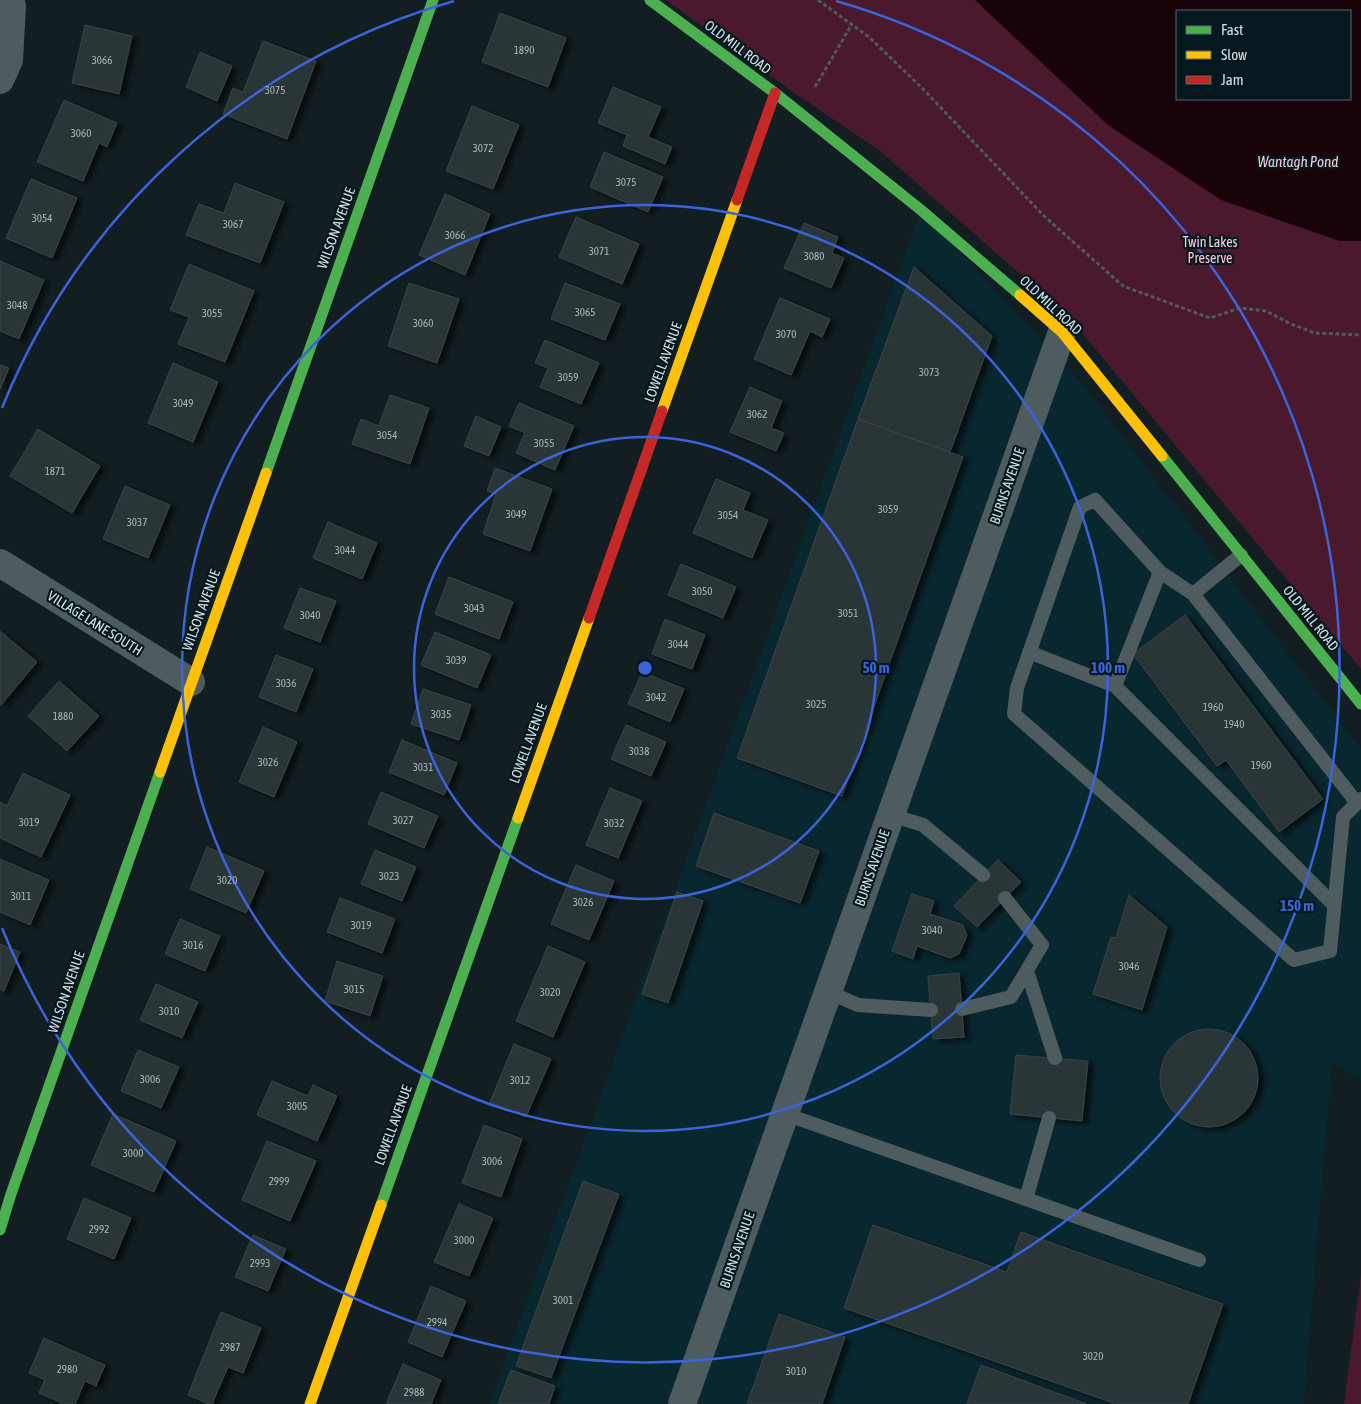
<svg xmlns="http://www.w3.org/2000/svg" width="1361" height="1404" font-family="'Asap Condensed',sans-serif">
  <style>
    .built { fill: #09272e }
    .green { fill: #4a192e; fill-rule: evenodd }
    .water { fill: #180309; fill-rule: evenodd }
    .building { fill: #2b3537; stroke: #3b4447; filter: url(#shadow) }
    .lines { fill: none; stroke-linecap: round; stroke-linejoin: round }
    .path { stroke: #4e5a5c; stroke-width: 3; stroke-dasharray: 4 2.5; stroke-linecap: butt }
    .lane { stroke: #4f5c5f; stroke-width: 14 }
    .street { stroke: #4f5c5f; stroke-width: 28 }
    .fast { stroke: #4caf50; stroke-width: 11 }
    .slow { stroke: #ffc107; stroke-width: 11 }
    .jam { stroke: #c62828; stroke-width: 11 }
    .ring { fill: none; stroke: #3964da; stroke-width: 2.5 }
    .labels { text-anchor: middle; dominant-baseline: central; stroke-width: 4.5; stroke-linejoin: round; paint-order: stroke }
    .number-label { font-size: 11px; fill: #aab7ba }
    .street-label { font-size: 14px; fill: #d5e2e6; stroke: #04181d }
    .park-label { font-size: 14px; fill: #f8ccd9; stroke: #04181d }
    .water-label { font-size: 15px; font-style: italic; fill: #f8cbd8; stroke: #04181d }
    .centre { fill: #3964da; stroke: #04181d; stroke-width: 2.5 }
    .ring-label { font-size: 15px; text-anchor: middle; font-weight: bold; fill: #3964da; stroke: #04181d; stroke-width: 4.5; stroke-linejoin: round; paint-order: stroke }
  </style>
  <defs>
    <filter id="shadow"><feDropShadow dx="5.5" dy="3" stdDeviation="2.5" flood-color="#0009"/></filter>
  </defs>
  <rect width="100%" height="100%" fill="#121e21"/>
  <path class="built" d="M921,210L1083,384L1361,749V1080L1332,1062L1304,1404H489Z"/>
  <path class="green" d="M666,0H1361V669L1068,316L880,151L790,90ZM1177,11H1350V99H1177Z
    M1361,1274V1404H1344Z"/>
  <path class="water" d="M975,0H1361V241H1340L1221,200L1108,125ZM1177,11H1350V99H1177Z"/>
  <path class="building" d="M500,13L566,38L548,87L482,62Z
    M85,25L132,36L119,94L72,83Z
    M263,41L316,61L287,139L223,114L233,88L243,92Z
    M200,52L232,66L217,101L186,87Z
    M613,87L661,107L648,137L672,147L665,164L623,146L627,135L598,123Z
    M64,100L117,123L107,147L99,143L83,181L37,162Z
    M472,106L519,125L493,189L446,171Z
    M604,152L663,177L648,212L590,187Z
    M31,179L77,198L52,258L6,238Z
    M235,183L284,202L260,263L186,235L199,204L224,213Z
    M445,194L490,214L465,275L419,255Z
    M576,217L639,244L622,284L559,257Z
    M804,223L838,237L832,253L844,258L831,288L784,268Z
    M0,261L44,280L19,339L0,331Z
    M189,264L254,291L225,362L178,344L189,317L170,310Z
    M914,267L992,336L950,452L858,419Z
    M409,283L459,299L437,363L388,346Z
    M565,283L620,304L605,340L551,319Z
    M780,298L830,319L822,337L810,331L791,375L754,359Z
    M545,340L599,363L581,404L540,387L548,368L535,363Z
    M173,363L218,382L193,442L148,423Z
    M0,365L9,368L0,389Z
    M750,387L782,401L771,428L784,433L776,451L730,432Z
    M390,395L429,408L410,464L352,444L361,419L379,426Z
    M519,403L574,426L555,470L516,453L525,433L509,426Z
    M476,416L501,427L489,456L464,446Z
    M858,419L963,457L842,796L737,758Z
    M38,429L100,466L72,513L10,476Z
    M495,468L552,489L530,551L483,534L496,494L487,491Z
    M716,479L750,493L743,510L768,520L752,558L693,533Z
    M125,486L170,505L148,558L103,539Z
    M328,522L377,543L362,579L313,558Z
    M681,564L736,587L723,618L668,595Z
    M449,577L513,602L499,639L435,614Z
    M300,588L336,601L320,642L284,628Z
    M1185,615L1323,799L1279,832L1226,760L1217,766L1133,654Z
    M665,619L705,635L692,669L652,654Z
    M0,631L37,662L1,705H0Z
    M435,632L491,655L477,688L421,665Z
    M276,655L313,669L296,712L259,697Z
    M642,672L684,689L670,722L628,704Z
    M59,681L99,716L67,751L28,716Z
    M423,689L471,705L459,740L411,724Z
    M626,725L666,742L651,776L611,759Z
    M263,727L297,742L274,797L239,782Z
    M402,740L457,763L444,795L389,772Z
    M23,773L70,795L41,857L0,838V802L7,806Z
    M610,788L642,801L618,858L586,845Z
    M381,792L438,816L424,848L368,824Z
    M714,813L819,851L800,903L696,866Z
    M207,847L264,871L246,913L190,889Z
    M375,850L416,867L402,901L361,884Z
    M0,859L49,880L30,925L0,912Z
    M998,860L1021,882L977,927L954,906Z
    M576,865L614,881L589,940L551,924Z
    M677,892L703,901L668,1003L642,994Z
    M912,894L934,901L930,914L963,925L967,935L959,954L950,958L917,946L913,959L892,951Z
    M1129,895L1167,927L1142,1010L1093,994L1111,937L1116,938Z
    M340,898L395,919L382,953L327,932Z
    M180,919L220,936L205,971L165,954Z
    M0,944L20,952L4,991L0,989Z
    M548,946L585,962L553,1037L516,1021Z
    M337,961L383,976L370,1016L325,1001Z
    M959,973L964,1037L933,1039L928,976Z
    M156,984L198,1002L182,1038L140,1020Z
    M1160 1078a49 49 0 1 1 98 0a49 49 0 1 1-98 0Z
    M514,1044L551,1059L526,1117L490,1102Z
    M138,1050L179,1067L161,1108L121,1091Z
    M1016,1055L1088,1061L1082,1121L1010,1114Z
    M272,1081L308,1096L313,1085L337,1096L317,1141L257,1115Z
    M113,1114L176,1141L154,1192L91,1165Z
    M484,1125L522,1139L501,1197L462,1183Z
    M267,1141L316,1161L290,1221L242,1200Z
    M583,1181L619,1194L551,1378L516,1366Z
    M84,1198L131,1218L114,1259L67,1239Z
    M459,1204L493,1218L469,1276L434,1262Z
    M873,1225L1007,1272L1021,1232L1223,1304L1188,1404H1116L844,1308Z
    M253,1235L286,1249L268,1291L235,1277Z
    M431,1286L466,1301L442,1357L408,1342Z
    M221,1312L261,1328L243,1373L228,1367L212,1404H209L188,1395Z
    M779,1314L845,1337L822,1404H747Z
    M44,1338L105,1365L96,1386L85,1381L75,1404H64L39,1393L45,1380L29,1373Z
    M403,1364L441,1380L431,1404H386Z
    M981,1365L1087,1404H967Z
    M511,1370L555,1386L549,1404H498Z"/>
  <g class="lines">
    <path class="path" d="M818,0L869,37L923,89L1044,216L1123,286L1210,318L1240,308L1266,311L1291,324L1315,333L1361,335
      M815,87L852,24"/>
    <path class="lane" d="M1160,572L1193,594L1357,803
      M1193,594L1241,555
      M1029,652L1115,686
      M891,815L923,825L983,875
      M1334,905L1115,686L1160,572L1095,500L1080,507L1017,688L1014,714L1294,960L1330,951L1343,817L1361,799
      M1027,971L1055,1058
      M828,992L858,1005L931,1010
      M962,1009L1011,997L1042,945L1005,898
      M785,1114L1199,1260
      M1026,1199L1049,1118"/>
    <path class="street" d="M0,80L9,60L12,6L9,0
      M0,563L191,682
      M682,1404L1062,332"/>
    <path class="fast" d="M650,0L775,93L921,210L1020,295
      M1162,456L1361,704
      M266,473L433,0
      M381,1205L518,818
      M0,1230L11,1194L160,772"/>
    <path class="slow" d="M1020,295L1062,332L1162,456
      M662,411L737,200
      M160,772L266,473
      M518,818L589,618
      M310,1404L381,1205"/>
    <path class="jam" d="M737,200L775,93
      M589,618L662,411"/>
  </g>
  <g class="ring">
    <circle cx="645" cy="668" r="231"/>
    <circle cx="645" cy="668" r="463"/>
    <path d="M2 408A694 694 0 0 1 454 1M836 1A694 694 0 1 1 2 928"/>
  </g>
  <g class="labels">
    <g class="number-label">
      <text x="524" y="50">1890</text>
      <text x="102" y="60">3066</text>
      <text x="275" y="90">3075</text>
      <text x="81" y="133">3060</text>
      <text x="483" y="148">3072</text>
      <text x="626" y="182">3075</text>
      <text x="42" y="218">3054</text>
      <text x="233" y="224">3067</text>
      <text x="455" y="235">3066</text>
      <text x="599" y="251">3071</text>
      <text x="814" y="256">3080</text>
      <text x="17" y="305">3048</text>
      <text x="585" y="312">3065</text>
      <text x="212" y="313">3055</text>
      <text x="423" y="323">3060</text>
      <text x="786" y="334">3070</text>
      <text x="929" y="372">3073</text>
      <text x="568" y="377">3059</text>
      <text x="183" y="403">3049</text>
      <text x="757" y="414">3062</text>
      <text x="387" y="435">3054</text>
      <text x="544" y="443">3055</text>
      <text x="55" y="471">1871</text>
      <text x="888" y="509">3059</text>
      <text x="516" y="514">3049</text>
      <text x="728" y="515">3054</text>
      <text x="137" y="522">3037</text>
      <text x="345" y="550">3044</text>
      <text x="702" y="591">3050</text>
      <text x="474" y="608">3043</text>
      <text x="848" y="613">3051</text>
      <text x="310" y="615">3040</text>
      <text x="678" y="644">3044</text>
      <text x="456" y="660">3039</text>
      <text x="286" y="683">3036</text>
      <text x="656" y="697">3042</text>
      <text x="816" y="704">3025</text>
      <text x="1213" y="707">1960</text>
      <text x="441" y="714">3035</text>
      <text x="63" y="716">1880</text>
      <text x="1234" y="724">1940</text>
      <text x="639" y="751">3038</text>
      <text x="268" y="762">3026</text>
      <text x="1261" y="765">1960</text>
      <text x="423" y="767">3031</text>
      <text x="403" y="820">3027</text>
      <text x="29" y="822">3019</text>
      <text x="614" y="823">3032</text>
      <text x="389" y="876">3023</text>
      <text x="227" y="880">3020</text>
      <text x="21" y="896">3011</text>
      <text x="583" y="902">3026</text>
      <text x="361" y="925">3019</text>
      <text x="932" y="930">3040</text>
      <text x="193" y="945">3016</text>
      <text x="1129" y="966">3046</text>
      <text x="354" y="989">3015</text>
      <text x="550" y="992">3020</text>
      <text x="169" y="1011">3010</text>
      <text x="150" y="1079">3006</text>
      <text x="520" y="1080">3012</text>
      <text x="297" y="1106">3005</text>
      <text x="133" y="1153">3000</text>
      <text x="492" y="1161">3006</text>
      <text x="279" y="1181">2999</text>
      <text x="99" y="1229">2992</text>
      <text x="464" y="1240">3000</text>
      <text x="260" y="1263">2993</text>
      <text x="563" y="1300">3001</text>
      <text x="437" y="1322">2994</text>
      <text x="230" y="1347">2987</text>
      <text x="1093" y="1356">3020</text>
      <text x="67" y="1369">2980</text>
      <text x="796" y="1371">3010</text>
      <text x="414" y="1392">2988</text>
    </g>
    <g class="street-label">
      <text transform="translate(738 47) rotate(37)">OLD MILL ROAD</text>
      <text transform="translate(336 228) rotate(-70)">WILSON AVENUE</text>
      <text transform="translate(1051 305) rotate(43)">OLD MILL ROAD</text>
      <text transform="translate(663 362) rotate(-70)">LOWELL AVENUE</text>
      <text transform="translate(1007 486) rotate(-71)">BURNS AVENUE</text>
      <text transform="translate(201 610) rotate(-70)">WILSON AVENUE</text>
      <text transform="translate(1311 618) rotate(51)">OLD MILL ROAD</text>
      <text transform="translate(95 623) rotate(32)">VILLAGE LANE SOUTH</text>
      <text transform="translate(528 743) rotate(-70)">LOWELL AVENUE</text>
      <text transform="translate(872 868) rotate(-71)">BURNS AVENUE</text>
      <text transform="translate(66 992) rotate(-71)">WILSON AVENUE</text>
      <text transform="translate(393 1125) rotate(-70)">LOWELL AVENUE</text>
      <text transform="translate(737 1250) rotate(-71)">BURNS AVENUE</text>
    </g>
    <g class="park-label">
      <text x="1210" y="242">Twin Lakes<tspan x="1210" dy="16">Preserve</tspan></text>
    </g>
    <g class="water-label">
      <text x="1298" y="161">Wantagh Pond</text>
    </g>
  </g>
  <circle cx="645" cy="668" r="8" class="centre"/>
  <g class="ring-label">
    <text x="876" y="673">50 m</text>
    <text x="1108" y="673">100 m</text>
    <text x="1297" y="911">150 m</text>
  </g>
  <rect x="1176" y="10" width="175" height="90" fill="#04181d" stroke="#58696d"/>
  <rect x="1186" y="26" width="25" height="8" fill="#4caf50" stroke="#58696d"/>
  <text x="1221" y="35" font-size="15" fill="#d5e2e6">Fast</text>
  <rect x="1186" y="51" width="25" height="8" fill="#ffc107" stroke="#58696d"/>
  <text x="1221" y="60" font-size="15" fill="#d5e2e6">Slow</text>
  <rect x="1186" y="76" width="25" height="8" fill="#c62828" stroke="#58696d"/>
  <text x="1221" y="85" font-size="15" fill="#d5e2e6">Jam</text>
</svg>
